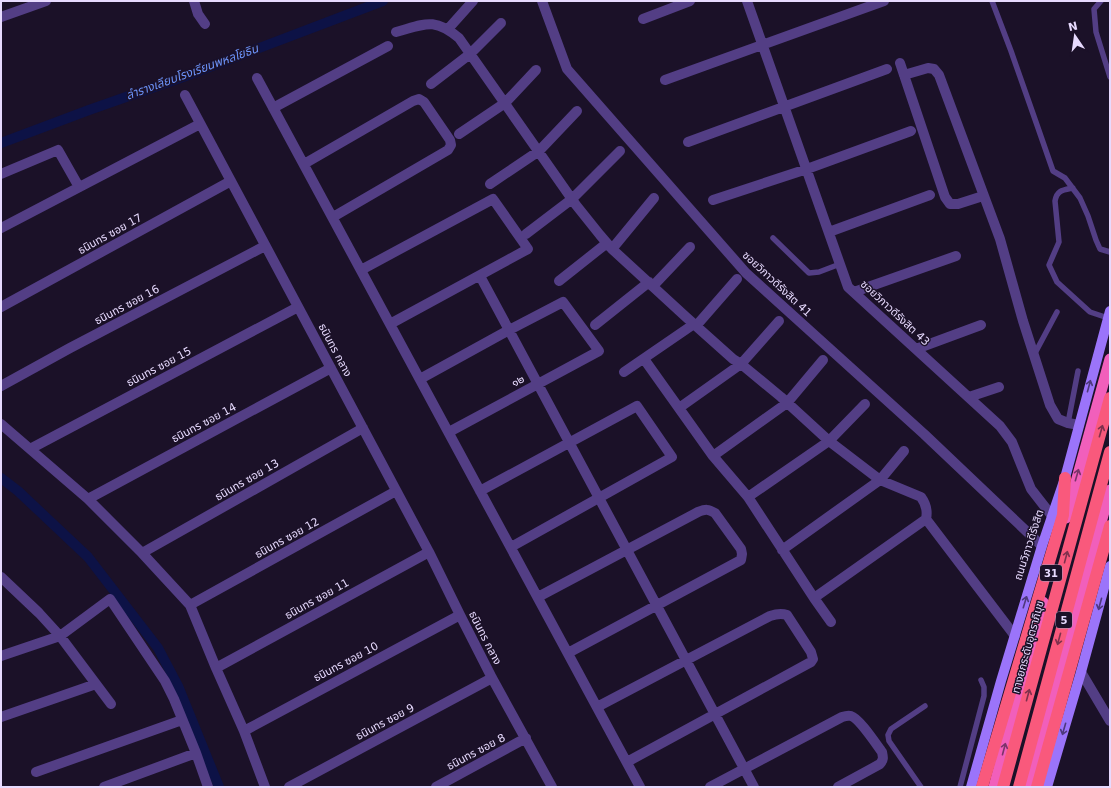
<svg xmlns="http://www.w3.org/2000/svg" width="1111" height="788" font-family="'DejaVu Sans','Noto Sans Thai',sans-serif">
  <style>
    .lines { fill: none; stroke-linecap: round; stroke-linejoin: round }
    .canal { stroke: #0d1246; stroke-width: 10 }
    .service { stroke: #533e85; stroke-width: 5.5 }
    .minor { stroke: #533e85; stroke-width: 10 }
    .secondary { stroke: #9b74fa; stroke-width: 10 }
    .trunk { stroke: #f15fbb; stroke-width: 11 }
    .motorway { stroke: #f9597c; stroke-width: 12 }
    .oneway { stroke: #4e397c }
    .oneway2 { stroke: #7f314e }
    .oneway3 { stroke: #7b346a }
    .labels { text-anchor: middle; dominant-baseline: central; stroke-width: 3; stroke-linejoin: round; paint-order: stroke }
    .shield { fill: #1b1128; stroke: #aa9ebe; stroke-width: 1 }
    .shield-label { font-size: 10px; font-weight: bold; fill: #e7dafe }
    .street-label { font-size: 11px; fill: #e7dafe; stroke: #1b1128 }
    .water-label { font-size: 12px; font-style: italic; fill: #6c93fa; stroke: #1b1128 }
  </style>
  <rect width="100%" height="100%" fill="#1b1128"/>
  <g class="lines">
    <path class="canal" d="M1,143L89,110L183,77L383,1
      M1,478L18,491L88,557L158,648L178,686L219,787"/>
    <path class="service" d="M992,1L1011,51L1037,125L1053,171L1065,178L1080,198L1088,216L1096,240L1100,249L1110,252
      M1101,1L1094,9L1096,32L1110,77
      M1073,188C1063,190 1057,190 1055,201L1059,242L1049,265L1057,282L1090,312L1108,318
      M773,238L809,273L819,272L840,264
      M1034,355L1057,312
      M1068,423L1078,371
      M921,787L889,741L888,735L891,729L925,706
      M960,787L984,696V687L981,680"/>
    <path class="minor" d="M194,1L198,14L205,24
      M542,1L567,69L746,273L924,434L1042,546
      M747,1L848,287L1000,426L1012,442L1031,489L1052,516
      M1,17L46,1
      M643,19L690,1
      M448,29L473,1
      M396,32C425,24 434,17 459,38L576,205L600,235L612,249L686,317L733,359L741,364L781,397L829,441L880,480L921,497C926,504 928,510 926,519L1015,636
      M900,63L945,197L950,204H958L983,196
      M904,75L928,68L934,69L939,75L1000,239L1023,321L1050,405L1058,419L1068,423L1079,425
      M257,78L640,787
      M665,80L884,1
      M431,84L470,54L501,23
      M185,95L429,552L460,615L492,678L552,787
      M273,108L388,46
      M459,134L505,103L536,70
      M688,142L887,69
      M304,164L413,101L419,99L424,102L450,140L451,145L448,150L333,217
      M1,174L58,150L79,187
      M490,184L539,151L577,111
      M713,200L807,169L911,131
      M1,228L200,124
      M829,232L930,195
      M526,234L572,199L620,151
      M612,249L654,198
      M361,270L493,199L528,249L390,324
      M480,276L754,787
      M559,281L607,243
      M653,286L690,247
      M854,292L956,256
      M1,307L231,181
      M595,325L649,282
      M696,326L737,279
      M916,349L981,325
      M644,359L713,456L748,497L814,598L831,622
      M624,372L694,324
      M420,379L509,330L563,302L599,351L449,432
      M1,386L70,348L265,246
      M969,397L999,387
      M679,408L741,364L779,321
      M1,424L88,499L142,553L190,605L216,668L244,731L265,787
      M30,449L298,307
      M713,456L787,403L823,360
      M480,491L637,406L672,457L511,547
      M748,497L829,441L865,404
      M88,499L331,368
      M782,550L880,480L904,451
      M142,553L363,428
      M1,577L39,613L60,636L111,704
      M538,597L698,512C706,509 708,509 715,513L741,549L742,554L741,560L568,653
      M814,598L926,519
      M190,605L396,491
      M1,656L60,636L110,599L165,681L174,699L196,753L208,787
      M216,668L429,552
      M1081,672L1110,721
      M597,707L770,616C776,614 781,613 787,615L811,652L813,659L811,662L627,762
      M1,717L96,684
      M244,731L460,615
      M36,772L182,720
      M104,787L196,753
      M289,787L492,678
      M436,787L526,738
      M710,787L842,717C845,716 848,715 851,716C859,718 876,744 882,752C883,757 884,759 880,764L838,787"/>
    <path class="secondary" d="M971,787L1001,681L1042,546L1065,478L1110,311
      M1047,787L1081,672L1110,566"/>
    <path class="trunk" d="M1066,518L1110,359
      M994,787L1043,602
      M1026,787L1037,754L1110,490"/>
    <path class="motorway" d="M982,787L1063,515L1065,478
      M1003,787L1110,398
      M1019,787L1110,452
      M1037,787L1110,526"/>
  </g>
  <defs><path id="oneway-shaft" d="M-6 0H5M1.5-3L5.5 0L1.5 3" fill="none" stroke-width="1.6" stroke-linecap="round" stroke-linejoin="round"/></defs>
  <g class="oneway">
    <use href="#oneway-shaft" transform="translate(1089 386) rotate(-75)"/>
    <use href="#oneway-shaft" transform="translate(1025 602) rotate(-73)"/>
    <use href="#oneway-shaft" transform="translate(1100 604) rotate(105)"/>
    <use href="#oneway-shaft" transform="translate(1064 729) rotate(106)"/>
  </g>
  <g class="oneway2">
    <use href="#oneway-shaft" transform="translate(1101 431) rotate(-74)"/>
    <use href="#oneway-shaft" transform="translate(1066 557) rotate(-75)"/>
    <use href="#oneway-shaft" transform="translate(1059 639) rotate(105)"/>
    <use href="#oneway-shaft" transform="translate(1028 695) rotate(-75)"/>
  </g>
  <g class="oneway3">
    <use href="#oneway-shaft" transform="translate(1077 475) rotate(-74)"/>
    <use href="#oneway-shaft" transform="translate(1004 749) rotate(-75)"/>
  </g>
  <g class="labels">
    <g class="shield">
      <rect x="1040" y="565" width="22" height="16" rx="3"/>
      <rect x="1056" y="612" width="16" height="16" rx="3"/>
    </g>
    <g class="shield-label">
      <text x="1051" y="573">31</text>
      <text x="1064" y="620">5</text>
    </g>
    <g class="street-label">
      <text transform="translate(110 234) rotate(-29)">ธนินทร ซอย 17</text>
      <text transform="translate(777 284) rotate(43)">ซอยวิภาวดีรังสิต 41</text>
      <text transform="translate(127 305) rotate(-28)">ธนินทร ซอย 16</text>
      <text transform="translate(895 313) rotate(43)">ซอยวิภาวดีรังสิต 43</text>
      <text transform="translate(335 350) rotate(62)">ธนินทร กลาง</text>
      <text transform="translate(159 367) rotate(-28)">ธนินทร ซอย 15</text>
      <text transform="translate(518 381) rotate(-28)">๑๒</text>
      <text transform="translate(204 423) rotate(-28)">ธนินทร ซอย 14</text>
      <text transform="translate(247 480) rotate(-30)">ธนินทร ซอย 13</text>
      <text transform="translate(287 538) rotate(-29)">ธนินทร ซอย 12</text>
      <text transform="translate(1029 545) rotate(-72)">ถนนวิภาวดีรังสิต</text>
      <text transform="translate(317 599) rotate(-29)">ธนินทร ซอย 11</text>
      <text transform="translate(485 638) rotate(63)">ธนินทร กลาง</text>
      <text transform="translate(1028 647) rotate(-75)">ทางยกระดับอุตราภิมุข</text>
      <text transform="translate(346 662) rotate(-28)">ธนินทร ซอย 10</text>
      <text transform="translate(385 722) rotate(-28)">ธนินทร ซอย 9</text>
      <text transform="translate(476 752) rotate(-28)">ธนินทร ซอย 8</text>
    </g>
    <g class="water-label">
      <text transform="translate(192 72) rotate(-20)">ลำรางเลียบโรงเรียนพหลโยธิน</text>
    </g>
  </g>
  <rect width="1111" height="788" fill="none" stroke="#e7dafe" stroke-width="4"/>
  <g transform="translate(1075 36) rotate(347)" stroke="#1b1128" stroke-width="3" paint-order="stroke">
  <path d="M0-3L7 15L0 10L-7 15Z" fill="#e7dafe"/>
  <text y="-6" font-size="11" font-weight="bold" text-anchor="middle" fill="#e7dafe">N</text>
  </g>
</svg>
